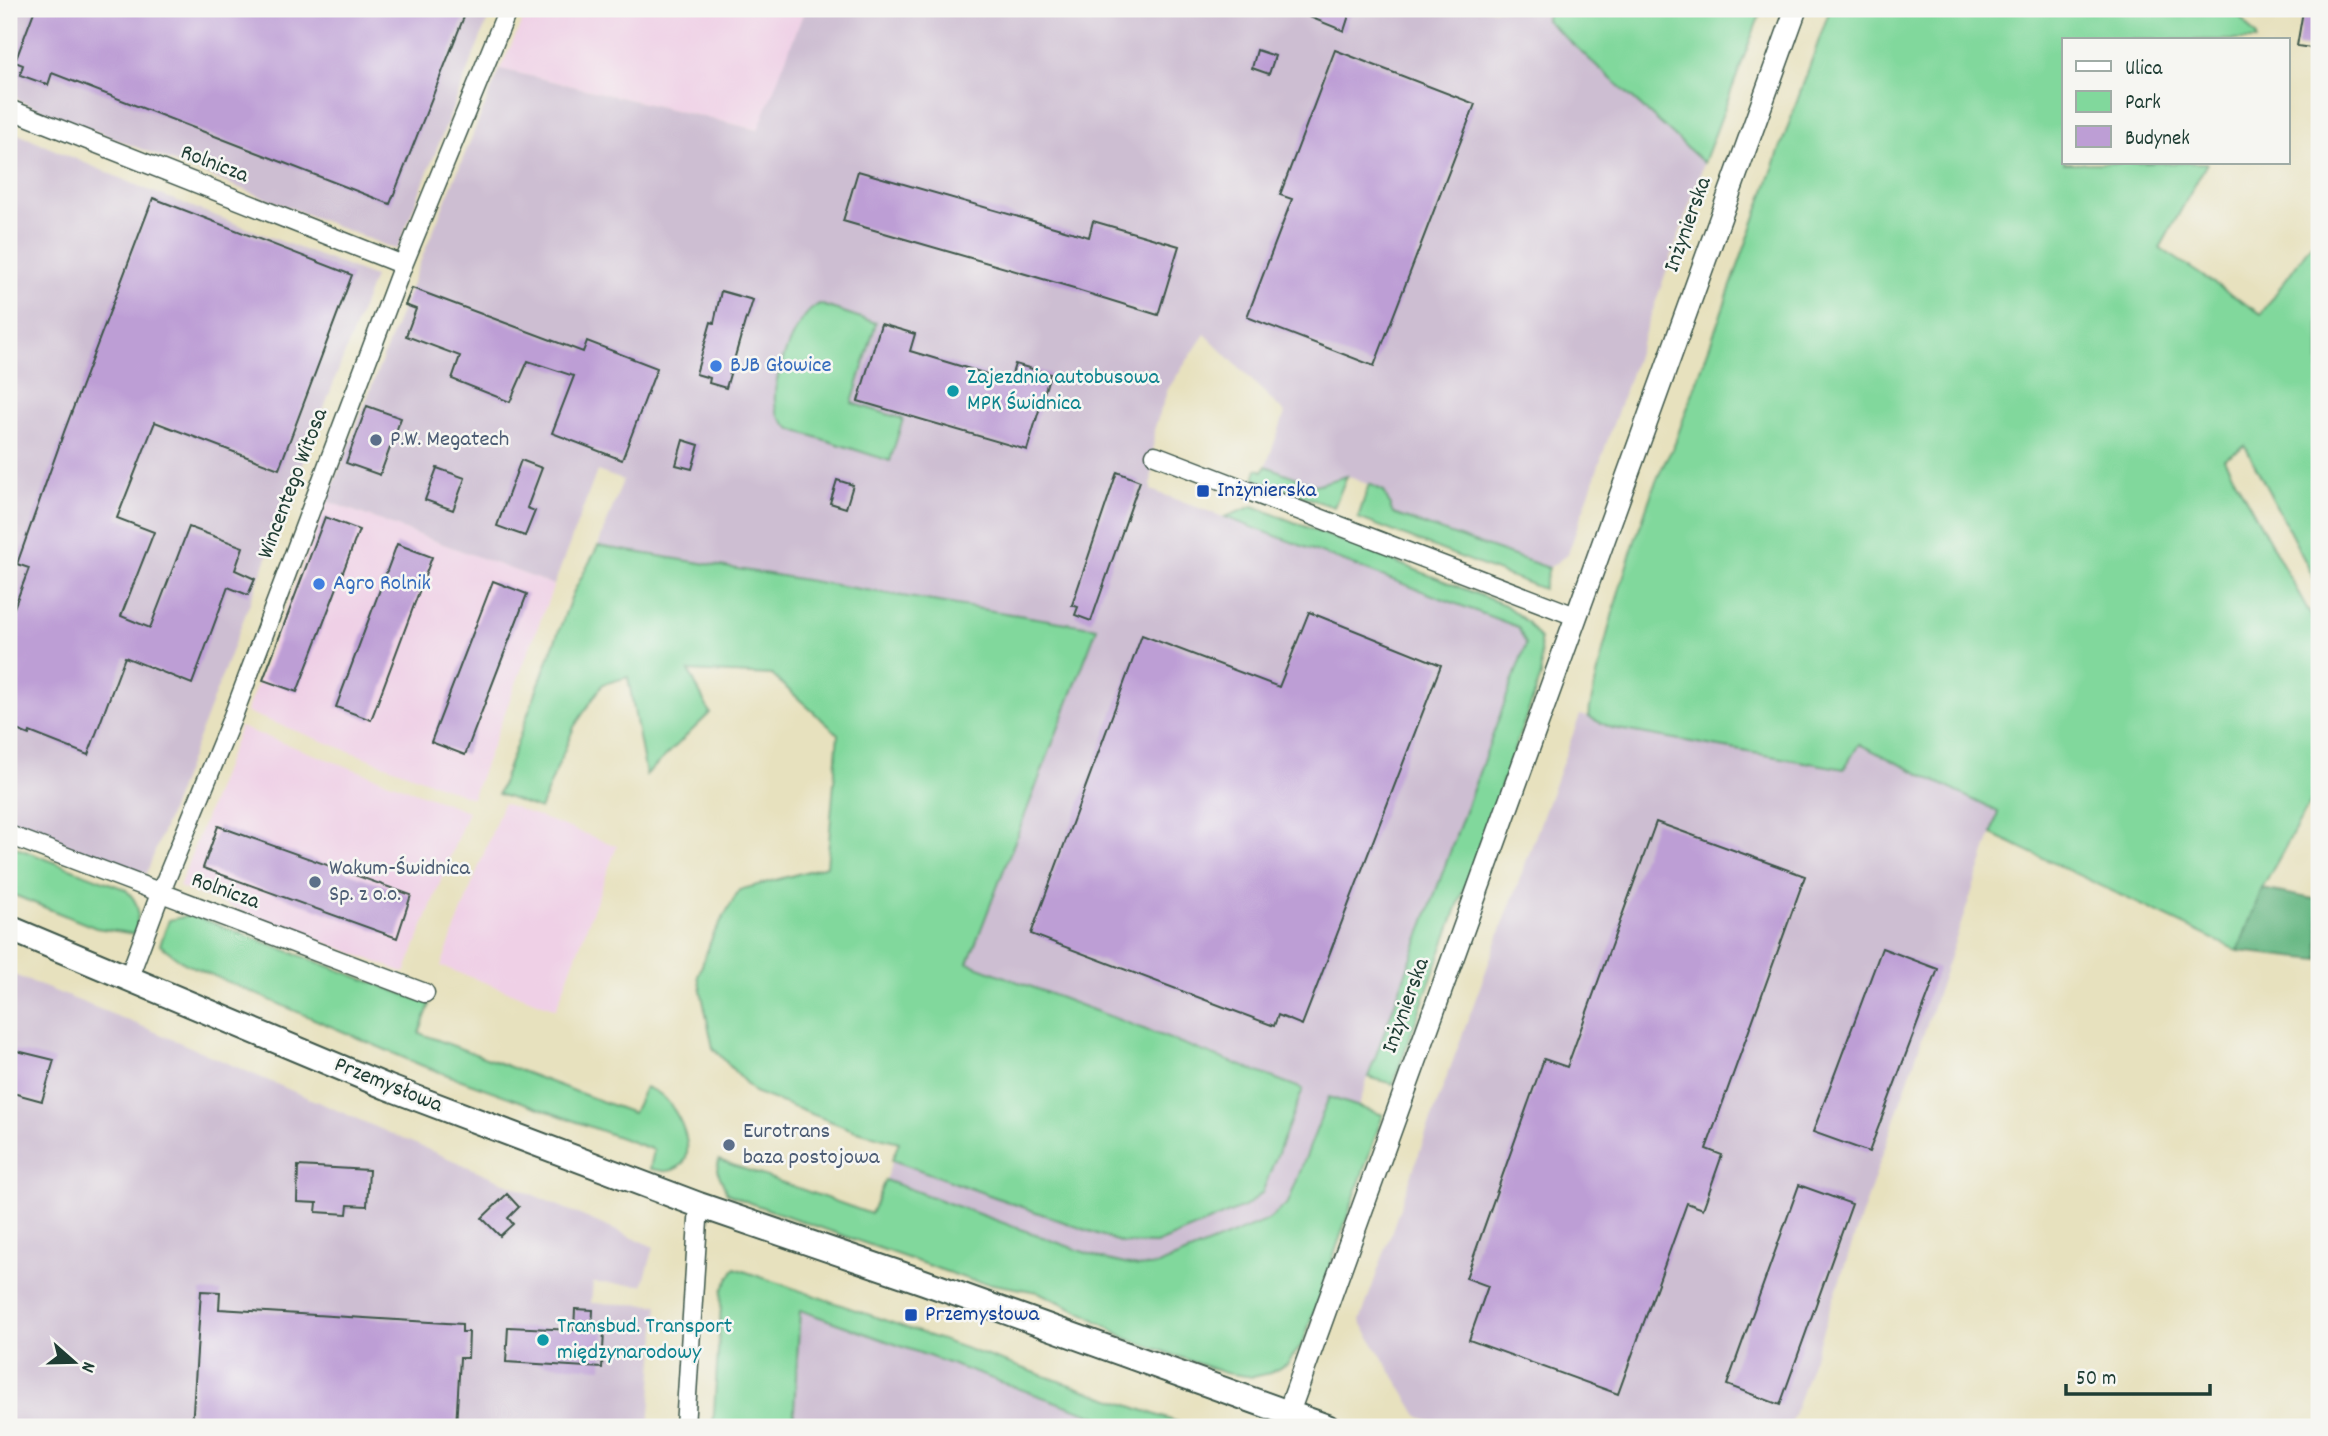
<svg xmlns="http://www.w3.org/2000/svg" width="2328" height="1436" font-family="Dekko,sans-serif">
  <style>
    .built { fill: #efd0e6 }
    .industrial { fill: #cdbed2 }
    .green { fill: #81d89c; stroke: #508a68; stroke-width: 2 }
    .forest { fill: #68b884; stroke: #447a5c; stroke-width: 2 }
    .building { fill: #bd9ed5 }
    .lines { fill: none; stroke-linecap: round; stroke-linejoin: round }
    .minor-casing { stroke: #3d5649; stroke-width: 21 }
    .tertiary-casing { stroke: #3d5649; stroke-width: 24 }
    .secondary-casing { stroke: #3d5649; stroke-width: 28 }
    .minor { stroke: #fff; stroke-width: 18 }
    .tertiary { stroke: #fff; stroke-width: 21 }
    .secondary { stroke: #fff; stroke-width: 24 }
    .shop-dot { fill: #3f7fe0; stroke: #f6f6f2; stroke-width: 2.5 }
    .culture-dot { fill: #0f9aa8; stroke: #f6f6f2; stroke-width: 2.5 }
    .service-dot { fill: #5c6f8a; stroke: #f6f6f2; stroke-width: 2.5 }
    .transit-dot { fill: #1a4fb4; stroke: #f6f6f2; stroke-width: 2.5 }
    .labels { text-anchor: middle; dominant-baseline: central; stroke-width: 5; stroke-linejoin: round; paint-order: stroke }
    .street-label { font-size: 23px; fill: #1f3d34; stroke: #f6f6f2 }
    .shop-label { font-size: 23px; fill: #366cbe; stroke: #f6f6f2; text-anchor: start }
    .culture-label { font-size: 23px; fill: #0d838f; stroke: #f6f6f2; text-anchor: start }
    .service-label { font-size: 23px; fill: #4e5e75; stroke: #f6f6f2; text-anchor: start }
    .transit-label { font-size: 23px; fill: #164399; stroke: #f6f6f2; text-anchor: start }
  </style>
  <rect width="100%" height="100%" fill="#f6f6f2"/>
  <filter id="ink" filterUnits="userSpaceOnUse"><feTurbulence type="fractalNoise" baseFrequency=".0143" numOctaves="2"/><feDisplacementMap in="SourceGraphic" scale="14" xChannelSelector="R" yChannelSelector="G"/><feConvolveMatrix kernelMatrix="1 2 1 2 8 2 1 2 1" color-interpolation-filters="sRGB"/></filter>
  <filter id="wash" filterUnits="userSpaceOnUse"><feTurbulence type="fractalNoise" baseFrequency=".00686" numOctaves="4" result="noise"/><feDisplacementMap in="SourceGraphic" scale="28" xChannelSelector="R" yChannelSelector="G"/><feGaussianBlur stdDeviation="1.57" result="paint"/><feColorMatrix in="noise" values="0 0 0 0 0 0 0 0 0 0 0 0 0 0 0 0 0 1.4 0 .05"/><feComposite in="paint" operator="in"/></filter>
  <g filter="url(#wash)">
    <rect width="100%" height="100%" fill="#e7e1be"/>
    <path class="built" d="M528,9H805L759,130L500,69Z
      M327,501L554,585L472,798L246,712Z
      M240,727L468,811L405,973L179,887Z
      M503,803L617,846L556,1009L441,966Z"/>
    <path class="industrial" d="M9,9H492L397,250L19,101L9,87Z
      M805,9H1551L1545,19L1704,163L1568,554L1549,568L1393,514L1384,491L1347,476L1315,485L1266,466L1285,413L1205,334L1168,389L1154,430L1151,490L1519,627L1526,644L1368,1077L1359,1107L1204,1333L872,1214L1097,628L598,546L623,480L597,471L554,585L327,501L423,255L500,69L758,130Z
      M9,130L143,188L374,277L146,875L9,824Z
      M1580,715L1588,717L1858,744L1999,812L1790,1427H1450L1419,1417L1360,1321L1427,1131Z
      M9,973L137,1024L654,1247L643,1285L593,1283L591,1303L658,1305L649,1427H9Z
      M800,1309L969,1371L1126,1427H793Z"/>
    <path class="green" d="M1551,9H1762L1704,163L1545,19Z
      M1830,9H2233L2256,36V40H2064V163H2207L2160,248L2261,314L2319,233V588L2245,446L2224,459L2319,630V786L2262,889L2238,951L1992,834L1998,812L1859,744L1844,769L1612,728L1588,717C1602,650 1619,583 1643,518C1651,494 1659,470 1673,448Z
      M819,304L876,323L852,403L903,419L890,461L791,429C786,424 780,420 777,412C768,389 790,333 806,315C809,311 814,307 819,304Z
      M1266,466L1315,485L1347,476L1334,507L1254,479L1257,469L1263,471Z
      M1369,484L1384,491L1393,514L1549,568L1543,589L1358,518Z
      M1253,506L1505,605L1527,622L1540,639L1541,676L1393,1084L1368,1077L1526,644L1518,627L1225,517Z
      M598,546L1097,628L968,963L1303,1089L1262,1193L1246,1206L1156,1244L1122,1243L892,1160L899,1142L853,1130L754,1092L713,1048L698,976L713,935L739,890L827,866L838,734L772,675L689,671L710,713L646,775L628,677L603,684L574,727L540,809L498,794L573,593Z
      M9,845L125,889C142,905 138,913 136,934L96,928L9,893Z
      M192,915L430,1004L419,1033L633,1113L645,1087C649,1089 656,1091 660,1094C679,1108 707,1166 667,1171C662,1172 655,1169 650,1169L654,1150L423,1066L184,963L160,945L169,920Z
      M1329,1097L1383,1115L1303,1343L1287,1364L1270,1373L1253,1377L1225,1373L1128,1339L1083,1313L1038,1292L970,1280L750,1203L727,1193L717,1170L719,1160L871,1214L885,1180L1103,1259L1138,1267L1158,1265L1268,1220L1288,1203Z
      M735,1268L1191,1427H1126L800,1310L793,1427H713L722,1290Z"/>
    <path class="forest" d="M2262,889L2319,900V960L2238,951Z"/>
    <g id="blocks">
      <path class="building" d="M35,9H467L390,204L52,73L48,85L20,75L23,65L15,62Z
        M1290,9H1351L1344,31Z
        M2303,11L2319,13V49L2297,46Z
        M1257,50L1275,56L1269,74L1252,68Z
        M1335,50L1475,104L1374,366L1247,317L1292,199L1280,195Z
        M858,171L1089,237L1093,221L1179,246L1158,315L1074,289V288L843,221Z
        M153,198L352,275L279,469L155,422L117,518L154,532L121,616L150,628L189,527L243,547L235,570L255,579L248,595L228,587L192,684L125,657L88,755L30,732L29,735L9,727V621L29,568L17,564L64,432Z
        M412,288L583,352L587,341L657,368L622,460L552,433L574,376L528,361L510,402L452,379L460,356L406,336L416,309L405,305Z
        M721,291L753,300L747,319L746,318L726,388L709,383L710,378L696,374L711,322L714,323Z
        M881,324L915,334L910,351L1010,381L1015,364L1050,374L1027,450L858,401Z
        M367,406L401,418L380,475L346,463Z
        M683,440L699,445L692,469L676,465Z
        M521,460L542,468L527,508L535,511L525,536L497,526Z
        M437,468L465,478L453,510L425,500Z
        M1117,472L1140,481L1091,621L1075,615L1078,607L1072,605Z
        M837,480L853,485L846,508L830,503Z
        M325,517L359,530L297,692L263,680Z
        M397,544L432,557L371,720L336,707Z
        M493,581L527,594L465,755L431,742Z
        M1309,612L1441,665L1302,1025L1278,1015L1274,1026L1031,934L1142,635L1279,687Z
        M1656,822L1805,876L1706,1149L1722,1155L1703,1209L1687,1203L1618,1394L1469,1340L1488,1286L1466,1278L1544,1059L1567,1067Z
        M218,826L411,895L397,938L203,868Z
        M1882,948L1938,969L1869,1152L1813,1132Z
        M9,1049L54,1060L42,1101L9,1092Z
        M298,1166L369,1170L367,1206L348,1205L347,1214L316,1212L317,1203L297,1202Z
        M1799,1185L1852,1204L1780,1405L1727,1385Z
        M507,1194L519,1207L508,1218L513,1224L500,1236L482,1218Z
        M201,1291L220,1292L219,1309L462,1324V1332H469L468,1358H460L456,1427H192Z
        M575,1309L593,1310L592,1332H604L602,1368L506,1362L508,1327L574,1330Z"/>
    </g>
  </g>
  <g filter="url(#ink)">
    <use href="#blocks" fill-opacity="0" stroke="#3d5649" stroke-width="2"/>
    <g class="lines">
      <g class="minor-casing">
        <path id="minor" d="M9,109L403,265
          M1155,455L1575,616
          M9,835L425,993
          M129,977L160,894L233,716L403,265L508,9
          M685,1427L699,1205"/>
      </g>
      <g class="tertiary-casing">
        <path id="tertiary" d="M1288,1414L1796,9"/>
      </g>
      <g class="secondary-casing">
        <path id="secondary" d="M9,928L387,1087L699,1205L924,1282L1327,1427"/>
      </g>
      <use href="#minor" class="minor"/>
      <use href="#tertiary" class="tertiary"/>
      <use href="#secondary" class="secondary"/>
    </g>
  </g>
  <g class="shop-dot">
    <circle cx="716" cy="366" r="7"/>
    <circle cx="319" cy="584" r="7"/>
  </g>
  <g class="culture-dot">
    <circle cx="953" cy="391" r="7"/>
    <circle cx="543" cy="1340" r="7"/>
  </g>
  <g class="service-dot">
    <circle cx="376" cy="440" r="7"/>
    <circle cx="315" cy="882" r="7"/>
    <circle cx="729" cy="1145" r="7"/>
  </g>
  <g class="transit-dot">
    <rect x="1196" y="484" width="14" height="14" rx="3.5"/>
    <rect x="904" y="1308" width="14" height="14" rx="3.5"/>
  </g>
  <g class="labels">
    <g class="street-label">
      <text transform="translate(214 165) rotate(21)">Rolnicza</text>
      <text transform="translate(1689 225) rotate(-70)">Inżynierska</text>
      <text transform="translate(294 484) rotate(-69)">Wincentego Witosa</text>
      <text transform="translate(225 892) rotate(20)">Rolnicza</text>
      <text transform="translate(1407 1006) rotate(-70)">Inżynierska</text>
      <text transform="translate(388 1086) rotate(22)">Przemysłowa</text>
    </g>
    <g class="shop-label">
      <text x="730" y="366">BJB Głowice</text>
      <text x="333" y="584">Agro Rolnik</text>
    </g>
    <g class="culture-label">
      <text x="967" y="378">Zajezdnia autobusowa<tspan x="967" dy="26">MPK Świdnica</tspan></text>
      <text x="557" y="1327">Transbud. Transport<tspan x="557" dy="26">międzynarodowy</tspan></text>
    </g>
    <g class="service-label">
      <text x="390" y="440">P.W. Megatech</text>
      <text x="329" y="869">Wakum-Świdnica<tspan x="329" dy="26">Sp. z o.o.</tspan></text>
      <text x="743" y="1132">Eurotrans<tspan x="743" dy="26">baza postojowa</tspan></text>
    </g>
    <g class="transit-label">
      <text x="1217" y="491">Inżynierska</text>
      <text x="925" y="1315">Przemysłowa</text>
    </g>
  </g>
  <rect width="2328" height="1436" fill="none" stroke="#f6f6f2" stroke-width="35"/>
  <rect x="2062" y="38" width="228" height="126" fill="#f6f6f2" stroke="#a0aca6" stroke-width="2"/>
  <rect x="2076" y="61" width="35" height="10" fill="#ffffff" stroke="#a0aca6" stroke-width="2"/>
  <text x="2125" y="74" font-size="21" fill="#1f3d34">Ulica</text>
  <rect x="2076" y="91" width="35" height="21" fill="#81d89c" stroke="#a0aca6" stroke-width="2"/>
  <text x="2125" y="108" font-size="21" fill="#1f3d34">Park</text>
  <rect x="2076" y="126" width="35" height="21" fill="#bd9ed5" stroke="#a0aca6" stroke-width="2"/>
  <text x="2125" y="144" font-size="21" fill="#1f3d34">Budynek</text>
  <g transform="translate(74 1362) rotate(110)" stroke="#f6f6f2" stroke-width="5" paint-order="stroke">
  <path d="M0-5L12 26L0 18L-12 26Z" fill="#1f3d34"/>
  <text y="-10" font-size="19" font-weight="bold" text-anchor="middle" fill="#1f3d34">N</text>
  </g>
  <path d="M2066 1384v10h144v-10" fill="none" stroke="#1f3d34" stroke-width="3.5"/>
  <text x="2076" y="1384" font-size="21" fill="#1f3d34" stroke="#f6f6f2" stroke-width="5" paint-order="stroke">50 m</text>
</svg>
